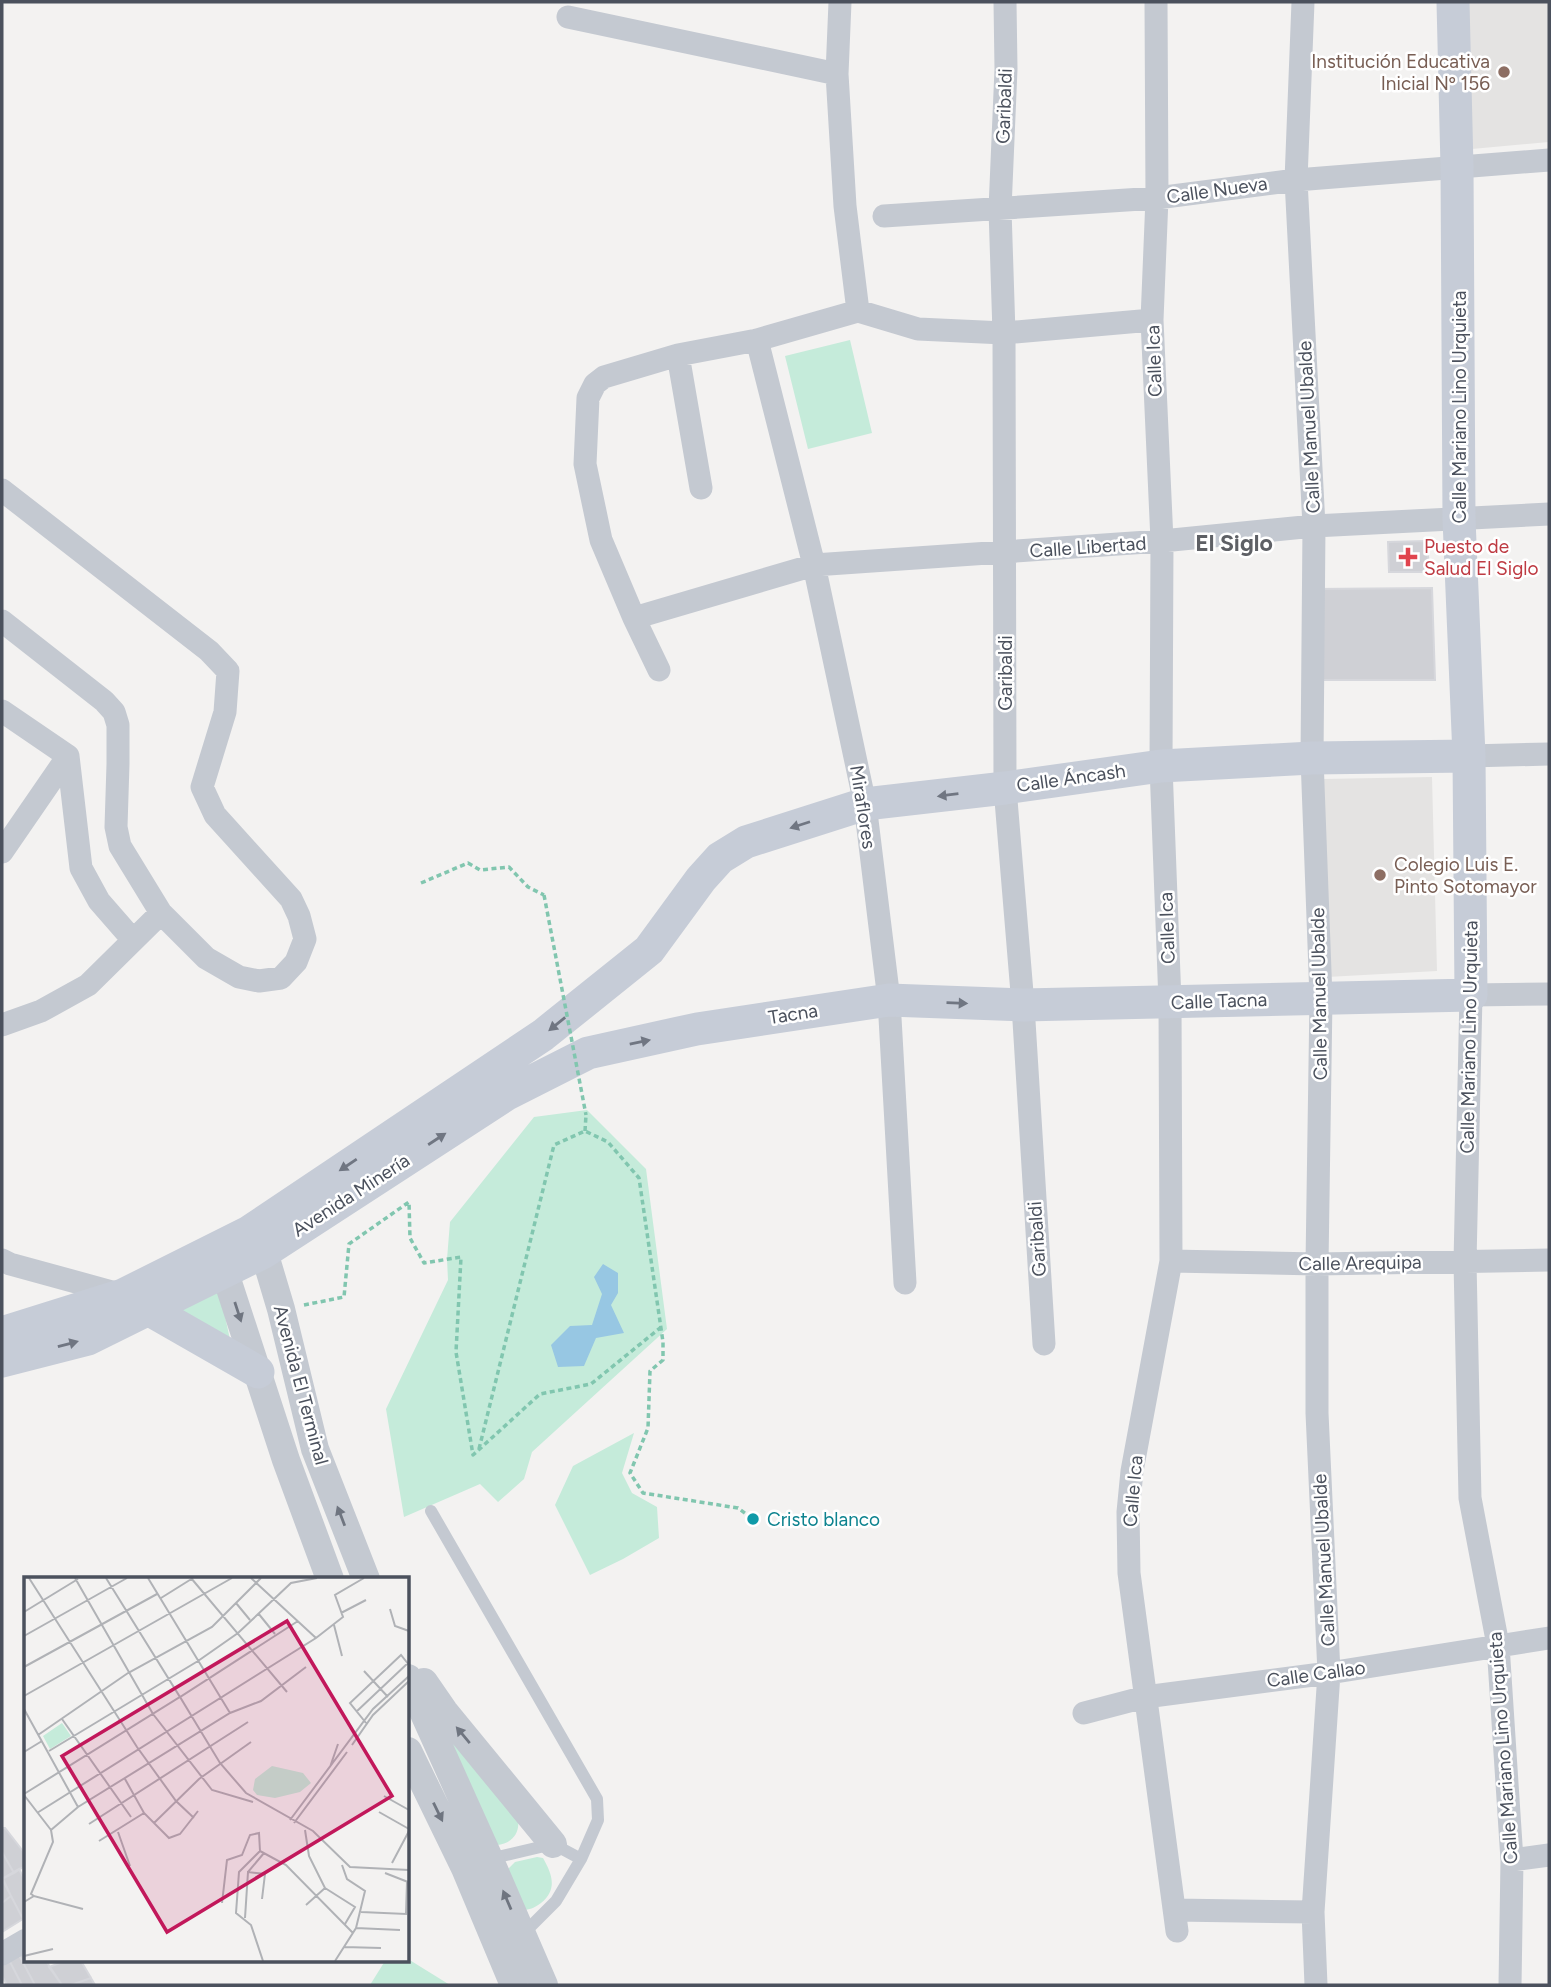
<svg xmlns="http://www.w3.org/2000/svg" width="1551" height="1987" font-family="Figtree,sans-serif">
  <style>
    .education { fill: #e4e3e2 }
    .green { fill: #c5ebda }
    .water { fill: #97c7e3 }
    .building { fill: #cfd0d5; stroke: #d6d7dc; stroke-width: 2 }
    .lines { fill: none; stroke-linecap: round; stroke-linejoin: round }
    .path { stroke: #81c6af; stroke-width: 3.5; stroke-dasharray: 5 3.5; stroke-linecap: butt }
    .service { stroke: #c4c9d1; stroke-width: 12 }
    .minor { stroke: #c4c9d1; stroke-width: 23 }
    .tertiary { stroke: #c4c9d1; stroke-width: 28 }
    .secondary { stroke: #c6ccd7; stroke-width: 33 }
    .path-bridge { stroke: #81c6af; stroke-width: 3.5; stroke-dasharray: 5 3.5; stroke-linecap: butt }
    .oneway { fill: #707682 }
    .oneway2 { fill: #6f7580 }
    .education-dot { fill: #8d6e63; stroke: #fff; stroke-width: 2.5 }
    .health-dot { fill: #e0444e; stroke: #fff; stroke-width: 2.5 }
    .culture-dot { fill: #0f9aa8; stroke: #fff; stroke-width: 2.5 }
    .labels { text-anchor: middle; dominant-baseline: central; stroke-width: 5; stroke-linejoin: round; paint-order: stroke }
    .education-label { font-size: 19px; fill: #785e54; stroke: #fff; text-anchor: end }
    .street-label { font-size: 19px; fill: #4b515d; stroke: #fff }
    .health-label { font-size: 19px; fill: #be3a42; stroke: #fff; text-anchor: start }
    .culture-label { font-size: 19px; fill: #0d838f; stroke: #fff; text-anchor: start }
    .quarter-label { font-size: 23px; font-weight: bold; fill: #5e6065; stroke: #fff }
    .inset-road { fill: none; stroke: #b0b2b6; stroke-width: 2 }
    .view { fill: #c2185b; fill-opacity: 0.15; stroke: #c2185b; stroke-width: 3.5 }
    .inset-edge { fill: none; stroke: #4b515d; stroke-width: 3.5 }
  </style>
  <rect width="100%" height="100%" fill="#f3f2f1"/>
  <path class="education" d="M1457,2H1549V142L1461,150Z
    M1432,777L1437,971L1327,977L1323,779Z"/>
  <path class="green" d="M850,340L872,433L808,449L785,356Z
    M587,1110L646,1169L667,1329L532,1452L524,1479L498,1502L480,1484L404,1517L386,1409L448,1280L447,1259L450,1222L534,1117Z
    M218,1284L231,1344L167,1311Z
    M634,1433L622,1473L632,1493L657,1507L659,1538L623,1559L590,1575L555,1505L573,1466Z
    M441,1722L518,1820C520,1834 511,1844 497,1845Z
    M537,1857L543,1858C552,1874 558,1889 541,1903C535,1907 532,1909 525,1910L506,1871L515,1862Z
    M408,1959L450,1985H370L385,1961H408Z"/>
  <path class="water" d="M603,1264L618,1273V1293L611,1305L624,1333L596,1338L584,1366L558,1367L551,1345L570,1326L592,1325L602,1294L594,1277Z"/>
  <path class="building" d="M1426,541L1430,572H1389L1388,542Z
    M1432,588L1435,680H1315V589Z
    M2,1828H5L26,1855V1865L14,1873L2,1852Z
    M2,1852L14,1873L2,1879Z
    M19,1869L26,1883V1918L23,1919L2,1879Z
    M2,1877L11,1896L2,1903Z
    M11,1896L23,1919L2,1932V1903Z
    M26,1952V1961H46L62,1985H35L19,1955Z
    M19,1955L35,1985H22L9,1960Z
    M9,1960L22,1985H7L2,1976V1964Z
    M65,1961H81L91,1978L71,1985H62L49,1967Z
    M91,1978L95,1985H71Z"/>
  <g class="lines">
    <path class="path" d="M421,883L468,863L480,870L509,867L528,887L544,895
      M585,1131L586,1115
      M304,1305L344,1297L349,1244L409,1202L410,1238L424,1263L461,1257L456,1352L473,1455L540,1394L591,1384L660,1328
      M479,1449L554,1145L585,1131L608,1142L639,1178L663,1342V1360L650,1371L648,1428L630,1473L643,1493L738,1508L753,1519"/>
    <path class="service" d="M431,1511L597,1799L598,1820L581,1859L556,1901L522,1935
      M489,1859L553,1844L581,1859"/>
    <path class="minor" d="M840,2L837,74L845,206L858,311
      M1005,2L1006,69L1000,209L1004,333L1005,788L1023,1005L1044,1344
      M1156,2L1157,198L1152,320L1162,541L1161,766L1170,1002L1171,1261L1132,1471L1128,1512L1129,1573L1177,1931
      M1303,2L1296,180L1314,526L1312,758L1321,998L1317,1264V1413L1329,1673L1313,1912L1316,1985
      M568,17L837,74
      M884,216L1157,198L1296,180L1549,160
      M757,340L814,565L865,804L889,1000L905,1283
      M678,355L701,488
      M2,490L209,651L228,671L225,712L202,787L215,815L291,899L299,916L305,939L296,962L281,978L259,981L239,977L206,958L161,913L120,846L116,827L118,764V725L114,712L104,701L2,621
      M634,618L814,565L1162,541L1314,526L1549,514
      M659,670L634,618L601,540L585,464L588,398L595,384L604,377L678,355L757,340L858,311L918,329L1004,333L1152,320
      M2,711L68,756L2,852
      M68,756L81,868L99,901L133,940
      M1469,756L1549,754
      M2,1025L41,1011L88,985L161,913
      M2,1260L10,1264L123,1295
      M1171,1261L1317,1264L1549,1260
      M1084,1713L1145,1697L1329,1673L1549,1638
      M1512,1860L1549,1855
      M1175,1910L1313,1912
      M2,1954L26,1940
      M1510,1985L1512,1860L1498,1645L1470,1498L1465,1262L1471,995L1549,994"/>
    <path class="tertiary" d="M251,1235L264,1252L281,1309L315,1449L366,1579
      M214,1255L224,1270L286,1460L330,1579
      M408,1678L489,1858L544,1985
      M424,1682L444,1711L553,1844
      M408,1751L465,1868L514,1985"/>
    <path class="secondary" d="M148,1309L258,1372
      M2,1333L123,1295L249,1232L543,1035L649,950L701,879L720,858L746,842L865,804L1005,788L1161,766L1312,758L1469,756
      M2,1361L88,1339L264,1252L507,1094L588,1053L697,1029L889,1000L1023,1005L1471,995L1469,756L1459,519L1457,167L1453,2"/>
    <path class="path-bridge" d="M544,895L586,1115"/>
  </g>
  <defs><path id="oneway-solid" d="M-6-.8H1V-3.2L6.5 0L1 3.2V.8H-6Z" transform="scale(1.75)"/></defs>
  <g class="oneway">
    <use href="#oneway-solid" transform="translate(948 795) rotate(173)"/>
    <use href="#oneway-solid" transform="translate(800 825) rotate(162)"/>
    <use href="#oneway-solid" transform="translate(957 1003) rotate(2)"/>
    <use href="#oneway-solid" transform="translate(557 1024) rotate(141)"/>
    <use href="#oneway-solid" transform="translate(640 1042) rotate(-12)"/>
    <use href="#oneway-solid" transform="translate(437 1139) rotate(-33)"/>
    <use href="#oneway-solid" transform="translate(348 1165) rotate(146)"/>
    <use href="#oneway-solid" transform="translate(68 1344) rotate(-15)"/>
  </g>
  <g class="oneway2">
    <use href="#oneway-solid" transform="translate(238 1312) rotate(72)"/>
    <use href="#oneway-solid" transform="translate(341 1516) rotate(-111)"/>
    <use href="#oneway-solid" transform="translate(463 1735) rotate(-130)"/>
    <use href="#oneway-solid" transform="translate(438 1812) rotate(64)"/>
    <use href="#oneway-solid" transform="translate(507 1900) rotate(-113)"/>
  </g>
  <g class="education-dot">
    <circle cx="1504" cy="72" r="7"/>
    <circle cx="1380" cy="875" r="7"/>
  </g>
  <path class="health-dot" d="M1404.5 546.5h7v7h7v7h-7v7h-7v-7h-7v-7h7z"/>
  <circle class="culture-dot" cx="753" cy="1519" r="7"/>
  <g class="labels">
    <g class="education-label">
      <text x="1490" y="61">Institución Educativa<tspan x="1490" dy="22">Inicial Nº 156</tspan></text>
      <text x="1394" y="864" text-anchor="start">Colegio Luis E.<tspan x="1394" dy="22">Pinto Sotomayor</tspan></text>
    </g>
    <g class="street-label">
      <text transform="translate(1004 106) rotate(-88)">Garibaldi</text>
      <text transform="translate(1217 190) rotate(-8)">Calle Nueva</text>
      <text transform="translate(1154 361) rotate(-92)">Calle Ica</text>
      <text transform="translate(1459 407) rotate(-90)">Calle Mariano Lino Urquieta</text>
      <text transform="translate(1309 427) rotate(-93)">Calle Manuel Ubalde</text>
      <text transform="translate(1088 547) rotate(-4)">Calle Libertad</text>
      <text transform="translate(1005 673) rotate(-90)">Garibaldi</text>
      <text transform="translate(1071 778) rotate(-8)">Calle Áncash</text>
      <text transform="translate(863 807) rotate(81)">Miraflores</text>
      <text transform="translate(1167 928) rotate(-92)">Calle Ica</text>
      <text transform="translate(1319 994) rotate(-91)">Calle Manuel Ubalde</text>
      <text transform="translate(1219 1001) rotate(-2)">Calle Tacna</text>
      <text transform="translate(793 1014) rotate(-9)">Tacna</text>
      <text transform="translate(1469 1037) rotate(-89)">Calle Mariano Lino Urquieta</text>
      <text transform="translate(351 1195) rotate(-33)">Avenida Minería</text>
      <text transform="translate(1037 1239) rotate(-94)">Garibaldi</text>
      <text transform="translate(1360 1263) rotate(-1)">Calle Arequipa</text>
      <text transform="translate(301 1385) rotate(75)">Avenida El Terminal</text>
      <text transform="translate(1133 1491) rotate(-85)">Calle Ica</text>
      <text transform="translate(1324 1560) rotate(-93)">Calle Manuel Ubalde</text>
      <text transform="translate(1316 1674) rotate(-8)">Calle Callao</text>
      <text transform="translate(1503 1748) rotate(-94)">Calle Mariano Lino Urquieta</text>
    </g>
    <g class="health-label">
      <text x="1424" y="546">Puesto de<tspan x="1424" dy="22">Salud El Siglo</tspan></text>
    </g>
    <g class="culture-label">
      <text x="767" y="1519">Cristo blanco</text>
    </g>
    <g class="quarter-label">
      <text x="1234" y="543">El Siglo</text>
    </g>
  </g>
  <g transform="translate(24 1577)">
    <rect width="385" height="385" fill="#f3f2f1"/>
    <path d="M38,146L47,159L26,172L19,159ZM248,189L279,196L287,206L276,215L251,221L233,218L229,213L231,202Z" fill="#c5ebda"/>
    <path class="inset-road" d="M5,1L113,170L152,224L170,241M51,1L129,137M82,1L156,120L274,44M124,1L206,136M167,1L263,115M227,1L292,61M137,21L169,1M212,26L226,43M366,32L371,49L385,54M0,35L54,2M234,36L251,57M317,36L342,23M310,48L318,79M0,59L103,1M0,90L133,17M340,94L364,120M0,119L208,1M0,132L54,230M332,135L385,85M129,137L188,213L229,225M38,142L107,240M342,146L326,126L377,78L385,88M14,158L104,96L188,50L237,1M328,168L349,138L385,104M25,174L174,84L214,56L267,6L293,1M0,175L18,164M306,190L314,167M101,202L120,236L145,261L156,257L174,234M0,217L156,120L196,186L222,216L289,254L326,290L385,293M0,218L27,253M360,219L385,233M355,235L385,252M13,236L292,61L319,40L311,18L340,1M266,243L349,132L385,99M130,246L175,202L227,165M270,246L323,175M65,247L224,145M27,253L54,230L206,136L237,124L282,90M281,253L285,279L301,311L282,328M94,255L106,289M75,264L120,236M236,274L262,288L329,356M368,286L385,254M224,295L240,276M361,296L384,305M301,311L331,330L321,347M10,319L7,317L29,265L27,253M0,325L10,319L59,332M198,326L203,283L218,278L226,258L235,256L236,274L215,295L212,336L227,348L239,384M337,335L382,337L383,305M221,341L224,295L241,297L238,322M332,351L376,353M320,370L357,371M0,379L29,372M311,384L332,351L341,314L323,302L318,288"/>
    <path class="view" d="M263,44L368,219L143,355L38,179Z"/>
    <rect width="385" height="385" class="inset-edge"/>
  </g>
  <rect width="1551" height="1987" fill="none" stroke="#4b515d" stroke-width="7"/>
</svg>
